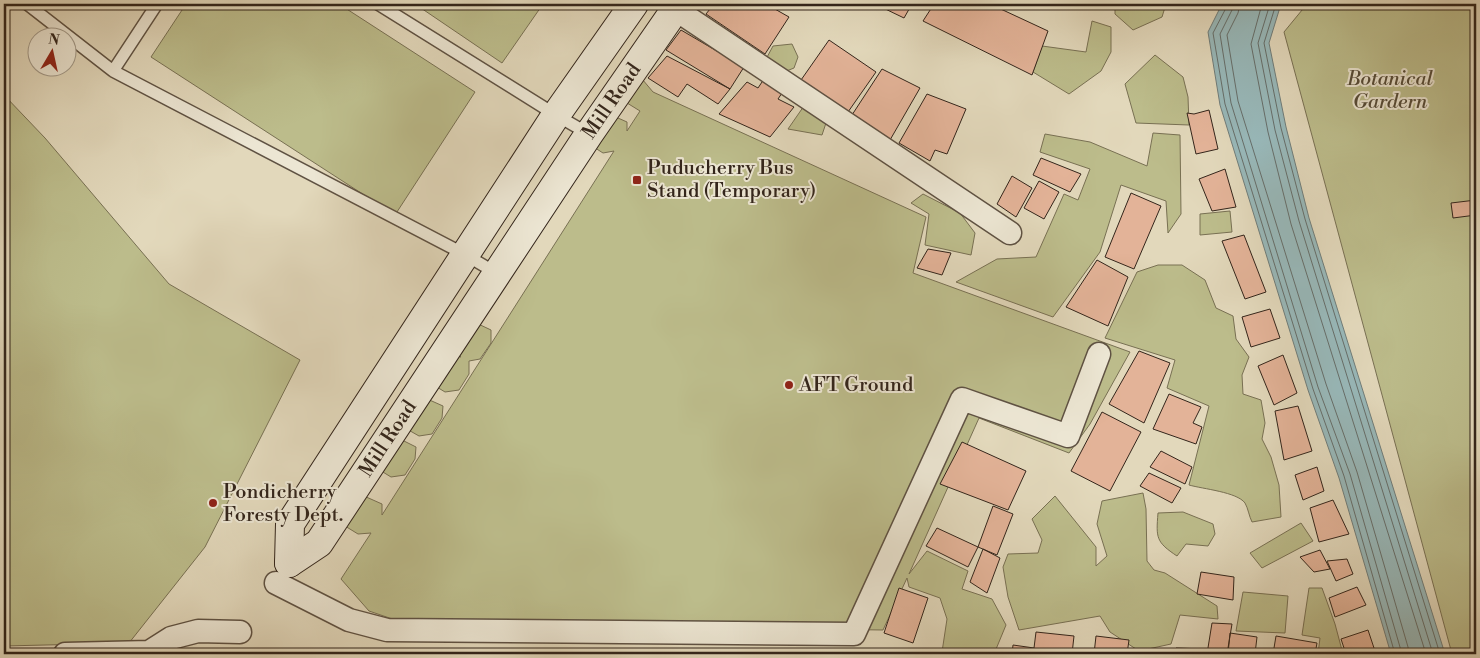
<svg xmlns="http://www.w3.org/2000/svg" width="1480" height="658" font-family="'Libre Bodoni',serif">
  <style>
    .green { fill: #bcbc8b; stroke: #787053 }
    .water { fill: #98b8b9; stroke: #707d7a }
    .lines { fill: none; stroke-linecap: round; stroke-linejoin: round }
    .shore { stroke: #666e6a; stroke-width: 1 }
    .building { fill: #e3b398; stroke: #33251b }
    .service-casing { stroke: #5f5243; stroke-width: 14 }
    .minor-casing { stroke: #5f5243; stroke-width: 25 }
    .secondary-casing { stroke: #33251b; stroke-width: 30 }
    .service { stroke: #ece6d3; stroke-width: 11 }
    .minor { stroke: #ece6d3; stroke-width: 22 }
    .secondary { stroke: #ece6d3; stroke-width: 28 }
    .poi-dot { fill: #8f2418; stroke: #ece6d3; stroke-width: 2 }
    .labels { text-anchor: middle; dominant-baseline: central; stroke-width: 4; stroke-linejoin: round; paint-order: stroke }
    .park-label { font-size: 20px; font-style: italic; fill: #554b37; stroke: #ece6d3 }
    .street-label { font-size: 20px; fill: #33251b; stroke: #ece6d3 }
    .poi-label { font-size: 20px; fill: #33251b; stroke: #ece6d3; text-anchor: start }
  </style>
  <rect width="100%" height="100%" fill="#e2d8bb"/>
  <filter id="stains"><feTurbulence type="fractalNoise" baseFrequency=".004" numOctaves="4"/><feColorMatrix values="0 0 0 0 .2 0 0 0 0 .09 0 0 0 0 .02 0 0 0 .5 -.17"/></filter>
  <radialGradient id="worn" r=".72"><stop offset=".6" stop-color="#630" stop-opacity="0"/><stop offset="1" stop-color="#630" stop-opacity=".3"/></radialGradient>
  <path class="green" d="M186,4H339L475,92L395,215L151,57Z
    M415,4H543L502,63Z
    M1115,4H1166L1162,17L1133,30L1115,14Z
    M1307,4H1476V654H1452L1284,32Z
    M1092,21L1111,27V52L1101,71L1069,94L1033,72L1042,46L1086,52Z
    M792,44L798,57L794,68L784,72L765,61L773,46Z
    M1155,55L1183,77L1188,97L1189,125L1136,123L1125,84Z
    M637,73L653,92L926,217L913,273L1130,352L1090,424L1069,453L979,418L909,574L927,551L968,571L962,589L992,599L1006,625L994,654H963L942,652L947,619L940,598L909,587L907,578L883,630L407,624L369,611L341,579L371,533L358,534L345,526L364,496L382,504V515L614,151L603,153L589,144L609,114L627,122V131L640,111L619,98Z
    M4,95L45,138L169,284L300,360L205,547L129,643L4,646Z
    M806,103L828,117L822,135L788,129Z
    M1153,133L1180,135L1181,214L1168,233L1166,201L1121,185L1100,252L1053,317L956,282L997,259L1036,257L1064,194L1078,200L1090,169L1040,152L1045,134L1090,142L1147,166Z
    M923,194L960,213L975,233L971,255L925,245L929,214L911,203Z
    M1230,211L1232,232L1200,235V214Z
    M1158,265H1182L1205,280L1216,308L1233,316L1236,339L1249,357L1242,375L1243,394L1261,400L1265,423L1262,439L1271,457L1279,485L1281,517L1252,522C1249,516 1248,508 1245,503C1237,492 1203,489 1189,485L1209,406L1167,388L1175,360L1105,338L1137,272Z
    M474,322L491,330V343L480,359L469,361V374L459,390L445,392L432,384L452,354L461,357L454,353Z
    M425,398L443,406L442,418L432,434L419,436L405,428Z
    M398,438L416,447L415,459L405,475L391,477L378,469Z
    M1143,493L1146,509L1147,561L1154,570L1165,573L1217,606L1218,619L1180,615L1171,644L1139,651L1110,632L1100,616L1019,630L1008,597L1003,567L1008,554L1038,553L1042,540L1032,519L1055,496L1096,547V566L1107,556L1097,524L1102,501Z
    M1183,512L1213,524L1215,534L1208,546L1186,544L1177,556C1156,542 1156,538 1158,513Z
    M1301,523L1313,541L1262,568L1250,553Z
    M1309,588H1322L1335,624L1343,654H1318L1320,638L1302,635Z
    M1243,592L1288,596L1285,633L1236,631Z"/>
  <path class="water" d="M1222,4H1281L1269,43L1286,127L1309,218L1445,654H1391L1339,478L1308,390L1220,105L1208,32Z"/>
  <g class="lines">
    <path class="shore" d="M1226,4V8L1213,33L1225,104L1313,389L1344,476L1395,654
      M1233,4L1232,10L1220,34L1231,103L1318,387L1350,474L1402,654
      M1240,4L1238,13L1227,35L1238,101L1326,384L1357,472L1408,647L1409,654
      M1262,4L1251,44L1268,132L1291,224L1426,654
      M1270,4L1258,43L1275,130L1299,221L1433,654
      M1276,4L1264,43L1281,128L1305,219L1440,654"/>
  </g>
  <path class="building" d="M714,4H766L789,17L765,54L706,14Z
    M875,4H912L904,18Z
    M934,4H990L1048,31L1032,75L923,21Z
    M681,30L744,67L730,89L666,50Z
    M829,40L876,72L848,112L801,80Z
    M667,56L730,89L718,104L687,84L678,97L648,78Z
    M882,69L920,88L890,140L850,118Z
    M764,79L784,90L778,99L794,107L770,137L719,114L747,82L758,88Z
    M927,94L966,109L947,154L935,150L930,161L899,143Z
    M1209,110L1218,149L1196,154L1187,113L1194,114Z
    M1041,158L1081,174L1070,192L1033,175Z
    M1225,169L1236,207L1212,211L1199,179Z
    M1012,176L1032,188L1016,217L997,204Z
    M1039,181L1059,192L1044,219L1024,208Z
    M1131,193L1161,206L1134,269L1105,257Z
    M1476,200V215L1453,218L1451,203Z
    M1244,235L1266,292L1245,299L1222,241Z
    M928,249L951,253L942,275L917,268Z
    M1097,260L1128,277L1108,326L1066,307Z
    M1270,309L1280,338L1251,347L1242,317Z
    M1139,351L1170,363L1144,423L1109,404Z
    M1283,355L1297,393L1274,405L1258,366Z
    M1169,394L1201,407L1193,423L1202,427L1196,444L1153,429Z
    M1298,406L1312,451L1284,460L1275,411Z
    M1102,412L1141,432L1110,491L1071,471Z
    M962,442L1026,471L1008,510L940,484Z
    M1161,451L1192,467L1185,484L1150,467Z
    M1317,467L1324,491L1303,500L1295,475Z
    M1149,473L1181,488L1172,503L1140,486Z
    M1333,500L1349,534L1319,542L1310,508Z
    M993,506L1013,514L997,555L978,547Z
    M937,528L978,547L968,567L926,546Z
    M983,549L1000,558L987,593L970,582Z
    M1320,550L1330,569L1314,572L1300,557Z
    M1347,559L1353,574L1336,581L1327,561Z
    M1201,572L1234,577L1233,600L1197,594Z
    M1357,587L1366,605L1335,617L1329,598Z
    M899,588L928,598L913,643L884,633Z
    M1212,623L1232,624L1227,654H1207Z
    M1368,630L1376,654H1346L1341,639Z
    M1036,632L1074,636L1072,654H1012L1013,645L1034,648Z
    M1230,633L1257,637L1255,654H1228Z
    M1096,636L1129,640L1127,654H1094Z
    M1276,636L1317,643L1315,654H1273Z
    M1176,648L1206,649L1204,654H1173Z"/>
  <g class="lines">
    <g class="service-casing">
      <path id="service" d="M27,4L113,71L464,254L498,274
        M378,4L556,115L589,134
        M113,71L157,4"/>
    </g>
    <g class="minor-casing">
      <path id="minor" d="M675,9L1010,233
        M276,583L349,620L387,630L854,634L962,399L1068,436L1099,354
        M65,654L149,652L171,638L198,631L240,632"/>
    </g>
    <g class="secondary-casing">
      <g id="secondary">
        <path id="s1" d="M289,563L319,543L589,134L679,4"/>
        <path d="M289,563L290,524L556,115L634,4"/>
      </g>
    </g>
    <use href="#service" class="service"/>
    <use href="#minor" class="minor"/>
    <use href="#secondary" class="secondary"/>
  </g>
  <g class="poi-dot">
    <rect x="632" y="175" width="10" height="10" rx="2.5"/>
    <circle cx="789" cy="385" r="5"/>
    <circle cx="213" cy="503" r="5"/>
  </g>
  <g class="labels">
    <g class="park-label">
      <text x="1390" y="79">Botanical<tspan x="1390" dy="23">Gardern</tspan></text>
    </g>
    <g class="street-label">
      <text stroke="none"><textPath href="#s1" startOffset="566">Mill Road</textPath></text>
      <text stroke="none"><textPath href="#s1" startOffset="161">Mill Road</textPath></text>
    </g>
    <g class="poi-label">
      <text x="647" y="168">Puducherry Bus<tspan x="647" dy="23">Stand (Temporary)</tspan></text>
      <text x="799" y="385">AFT Ground</text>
      <text x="223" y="492">Pondicherry<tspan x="223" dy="23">Foresty Dept.</tspan></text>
    </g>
  </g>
  <rect width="1480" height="658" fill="none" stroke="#e2d8bb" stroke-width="20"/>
  <rect x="5" y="5" width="1470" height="648" fill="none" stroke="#33251b" stroke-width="2.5"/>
  <rect x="10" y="10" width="1460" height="638" fill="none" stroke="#33251b"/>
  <g transform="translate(52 52) rotate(9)"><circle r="24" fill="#ece6d3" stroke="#a29989"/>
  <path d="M0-4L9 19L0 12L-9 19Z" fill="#8f2418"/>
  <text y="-8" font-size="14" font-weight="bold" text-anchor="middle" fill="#33251b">N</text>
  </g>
  <rect width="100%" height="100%" filter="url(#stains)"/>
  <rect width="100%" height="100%" fill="url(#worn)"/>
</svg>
